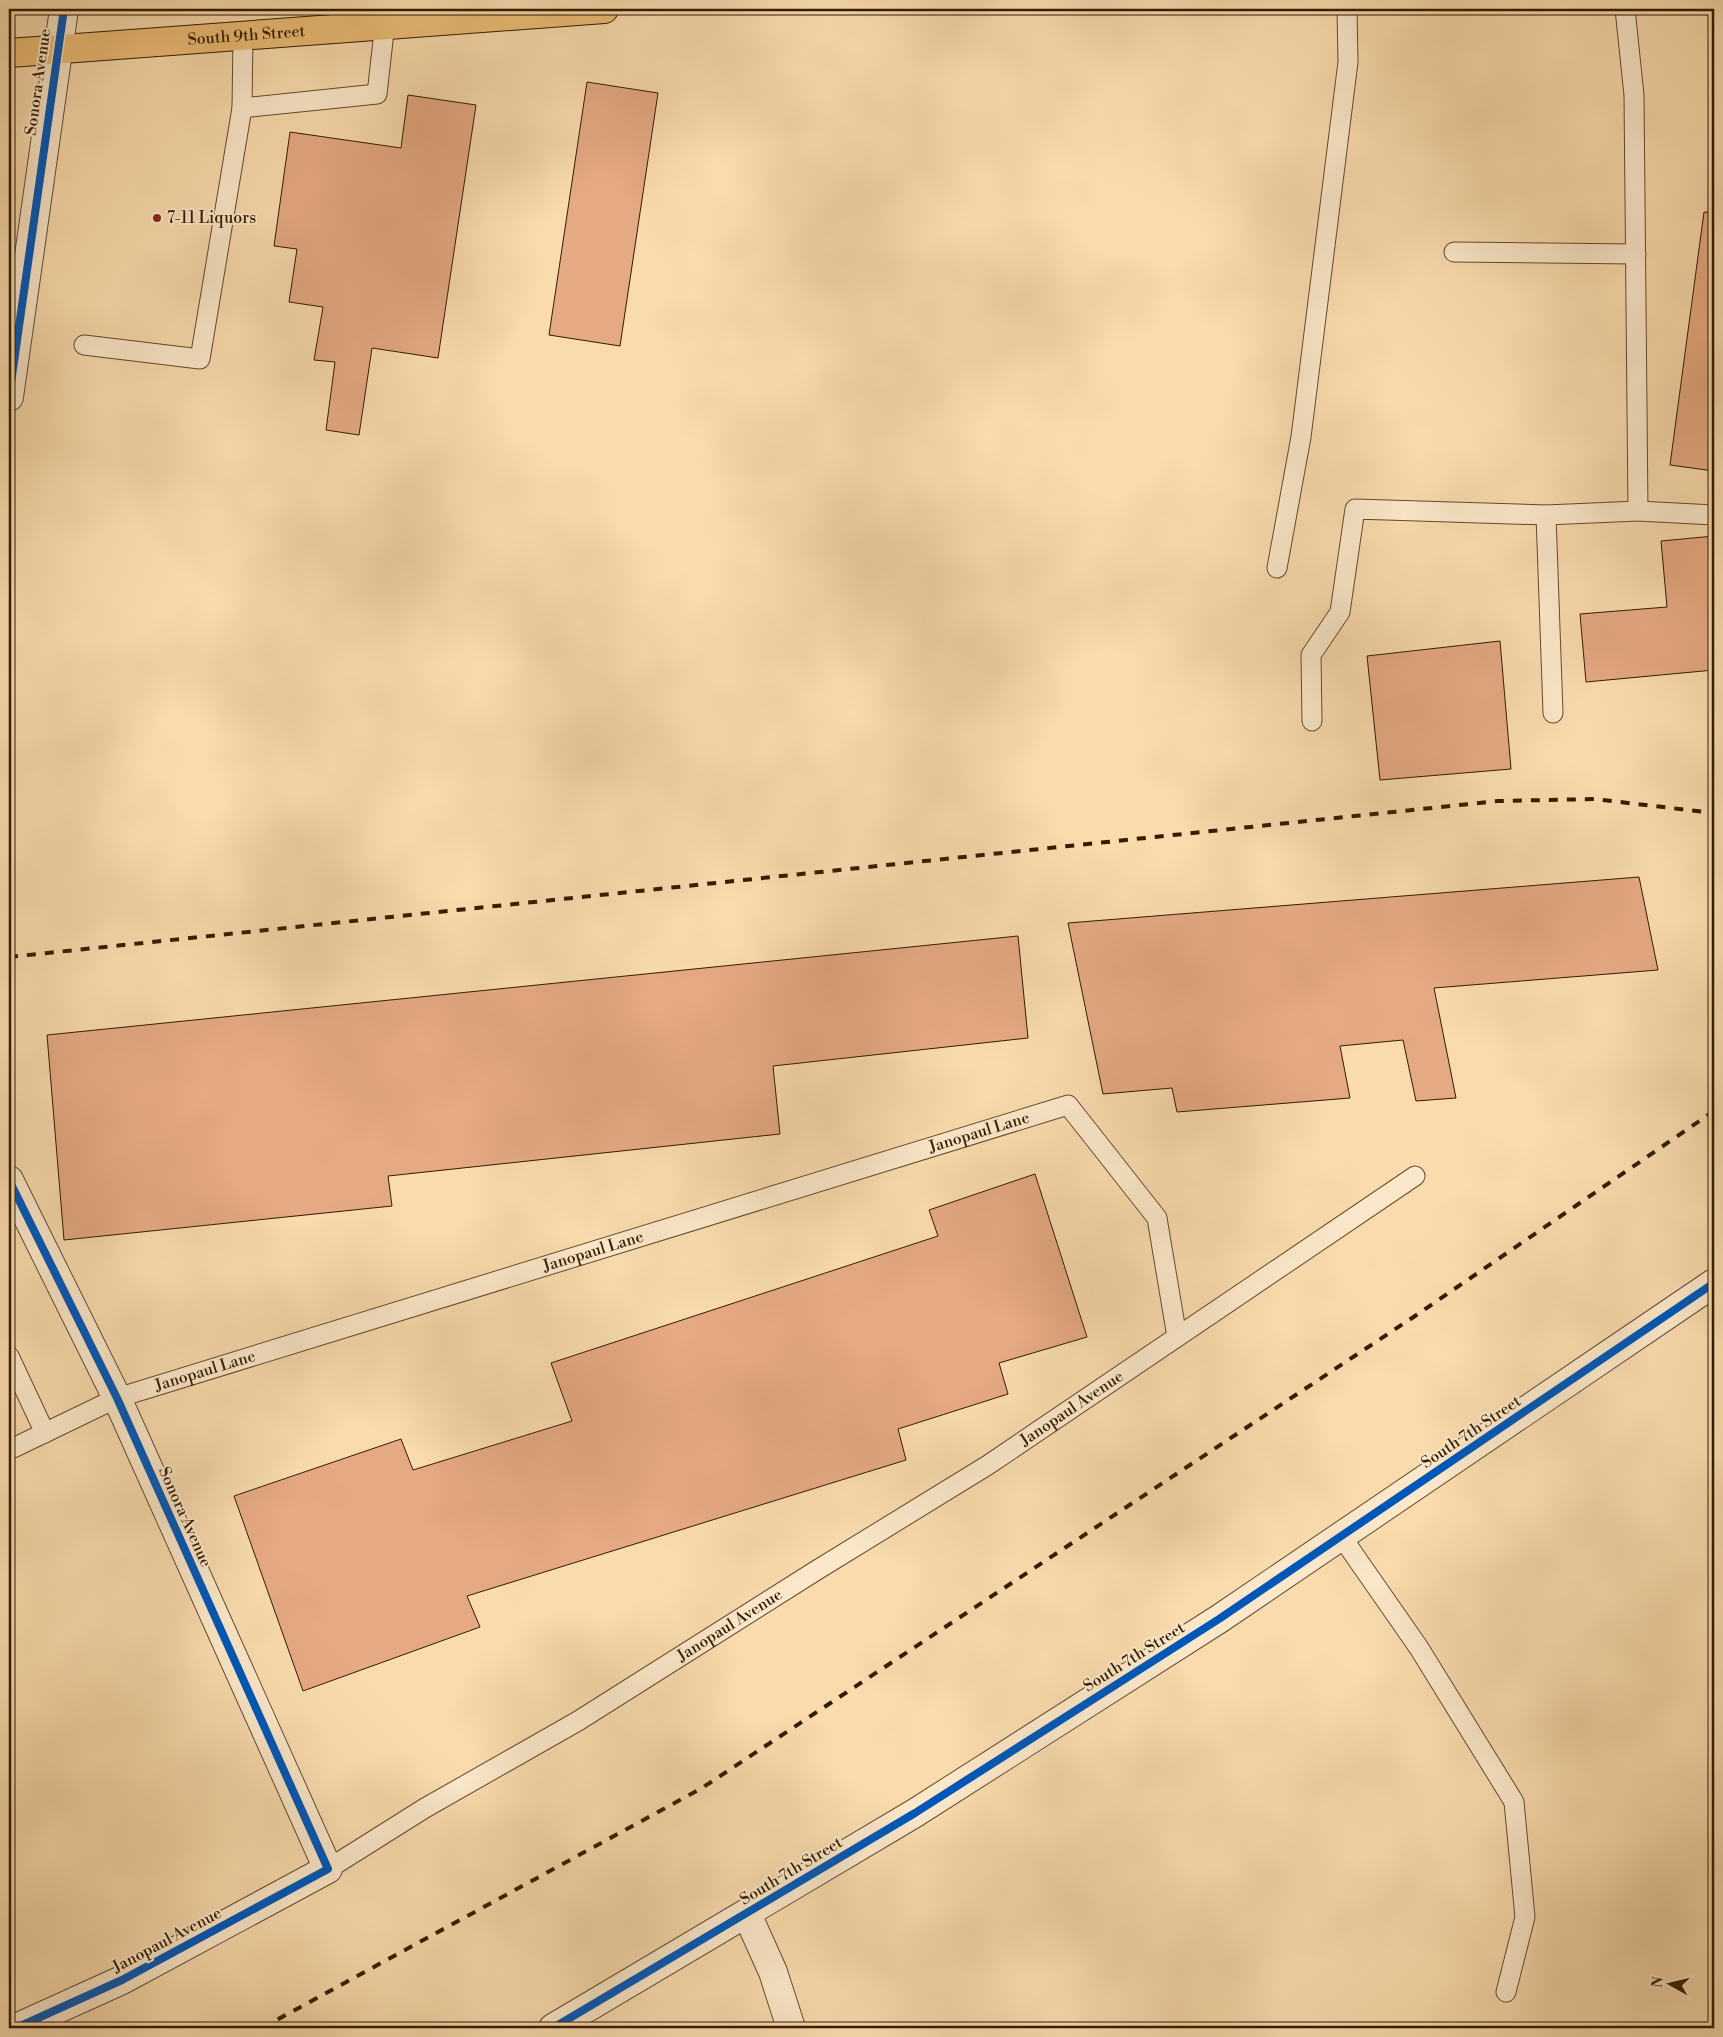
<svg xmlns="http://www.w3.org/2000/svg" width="1723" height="2037" font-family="'Libre Bodoni',serif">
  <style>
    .building { fill: #e5a983; stroke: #331b00 }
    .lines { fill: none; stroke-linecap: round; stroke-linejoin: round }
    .service-casing { stroke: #644b2c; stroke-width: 21 }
    .minor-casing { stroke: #644b2c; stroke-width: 30 }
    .tertiary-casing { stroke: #644b2c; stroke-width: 30 }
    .primary-casing { stroke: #331b00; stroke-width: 30 }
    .service { stroke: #fbe8ca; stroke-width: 19 }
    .minor { stroke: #fbe8ca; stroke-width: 28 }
    .tertiary { stroke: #fbe8ca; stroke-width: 28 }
    .primary { stroke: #ecbe77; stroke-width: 28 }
    .rail { stroke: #331b00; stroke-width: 4; stroke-dasharray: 9 9; stroke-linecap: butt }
    .cycleway-casing { stroke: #fbe8ca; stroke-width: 11 }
    .cycleway { stroke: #0057b8; stroke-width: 8 }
    .poi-dot { fill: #8f2418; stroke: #fbe8ca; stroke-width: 2 }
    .labels { text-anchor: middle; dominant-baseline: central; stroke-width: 4; stroke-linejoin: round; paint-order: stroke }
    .street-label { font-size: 16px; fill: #331b00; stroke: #fbe8ca }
    .poi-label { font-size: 16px; fill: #331b00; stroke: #fbe8ca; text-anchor: start }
  </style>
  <rect width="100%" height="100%" fill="#f9dbae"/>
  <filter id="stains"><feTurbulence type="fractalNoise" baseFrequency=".004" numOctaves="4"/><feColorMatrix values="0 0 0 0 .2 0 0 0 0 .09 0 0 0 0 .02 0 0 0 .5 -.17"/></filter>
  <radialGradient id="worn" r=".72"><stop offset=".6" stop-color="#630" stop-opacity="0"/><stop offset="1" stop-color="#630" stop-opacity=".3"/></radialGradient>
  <path class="building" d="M1708,9H1714V71Z
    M587,82L658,93L620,346L549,335Z
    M408,95L476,105L438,358L372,348L359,435L326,430L335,362L314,360L323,307L289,302L297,249L274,246L290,132L401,148Z
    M1704,212L1714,213V471L1670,465Z
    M1714,536V670L1586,682L1580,614L1667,607L1661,541Z
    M1500,641L1511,769L1380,780L1367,656Z
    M1639,877L1658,970L1434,988L1456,1098L1416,1101L1403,1040L1340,1046L1350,1098L1177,1112L1172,1088L1103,1094L1068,923Z
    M1018,936L1028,1038L773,1066L780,1134L388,1176L392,1206L64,1240L47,1035Z
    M1035,1174L1087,1337L999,1363L1008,1394L898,1429L906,1460L467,1596L480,1627L303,1691L234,1496L401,1439L413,1470L572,1421L551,1363L938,1236L929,1210Z"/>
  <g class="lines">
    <g class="service-casing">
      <g id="service">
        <path d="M242,108L377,94L385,23"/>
        <path d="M1454,252L1636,254"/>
        <path d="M84,345L200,359L242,108L243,35"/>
        <path d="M1638,511L1714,515"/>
        <path d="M1546,515L1553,713"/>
        <path d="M1277,568L1301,437L1348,62L1347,9"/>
        <path d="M1312,721L1311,655L1340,612L1355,509L1546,515L1638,511L1634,95L1625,9"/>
        <path d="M9,1356L45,1433"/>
        <path id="s1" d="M9,1450L117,1398L1068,1105L1157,1218L1177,1337"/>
        <path d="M1341,1536L1419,1648L1514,1802L1525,1917L1506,1992"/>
        <path id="s2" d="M328,1869L425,1808L578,1721L817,1570L988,1465L1415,1176"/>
      </g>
    </g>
    <g class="minor-casing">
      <path id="minor" d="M9,397L64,9
        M9,1180L117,1398L328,1869L122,1980L16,2028
        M747,1914L773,1972L791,2028"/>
    </g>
    <g class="tertiary-casing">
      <path id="tertiary" d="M553,2028L915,1813L1219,1619L1714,1283"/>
    </g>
    <g class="primary-casing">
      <g id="primary">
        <path id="s3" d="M9,53L604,9"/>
      </g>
    </g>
    <use href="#service" class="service"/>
    <use href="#minor" class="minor"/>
    <use href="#tertiary" class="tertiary"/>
    <use href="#primary" class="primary"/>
    <path class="rail" d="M9,957L1498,801L1594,799L1714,813
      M262,2028L702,1788L1415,1316L1714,1111"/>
    <g class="cycleway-casing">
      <path id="cycleway" d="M9,397L64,9
        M9,1180L117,1398L328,1869L122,1980L16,2028
        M553,2028L915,1813L1219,1619L1714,1283"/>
    </g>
    <use href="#cycleway" class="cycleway"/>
  </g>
  <circle class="poi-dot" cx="157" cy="218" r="5"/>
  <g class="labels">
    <g class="street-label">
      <text stroke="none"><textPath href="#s3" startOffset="238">South 9th Street</textPath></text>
      <text transform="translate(38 82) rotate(-82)">Sonora Avenue</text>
      <text stroke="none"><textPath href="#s1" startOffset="1022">Janopaul Lane</textPath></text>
      <text stroke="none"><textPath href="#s1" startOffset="618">Janopaul Lane</textPath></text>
      <text stroke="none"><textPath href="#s1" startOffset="212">Janopaul Lane</textPath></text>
      <text stroke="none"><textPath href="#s2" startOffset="875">Janopaul Avenue</textPath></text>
      <text transform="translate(1471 1432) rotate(-34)">South 7th Street</text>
      <text transform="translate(185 1517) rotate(66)">Sonora Avenue</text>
      <text stroke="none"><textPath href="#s2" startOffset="470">Janopaul Avenue</textPath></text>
      <text transform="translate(1134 1657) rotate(-32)">South 7th Street</text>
      <text transform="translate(791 1871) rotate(-31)">South 7th Street</text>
      <text transform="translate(167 1940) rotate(-28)">Janopaul Avenue</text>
    </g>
    <g class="poi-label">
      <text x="167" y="218">7-11 Liquors</text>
    </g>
  </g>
  <rect width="1723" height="2037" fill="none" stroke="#f9dbae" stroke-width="30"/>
  <rect x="10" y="10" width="1703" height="2017" fill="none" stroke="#331b00" stroke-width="2.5"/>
  <rect x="15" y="15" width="1693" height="2007" fill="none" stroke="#331b00"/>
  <g transform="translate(1670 1984) rotate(278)" stroke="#fbe8ca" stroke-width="4" paint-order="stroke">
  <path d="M0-4L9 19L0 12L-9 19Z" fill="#331b00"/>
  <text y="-8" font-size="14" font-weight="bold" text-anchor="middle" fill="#331b00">N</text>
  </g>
  <rect width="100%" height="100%" filter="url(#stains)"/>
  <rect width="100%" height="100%" fill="url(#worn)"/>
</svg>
